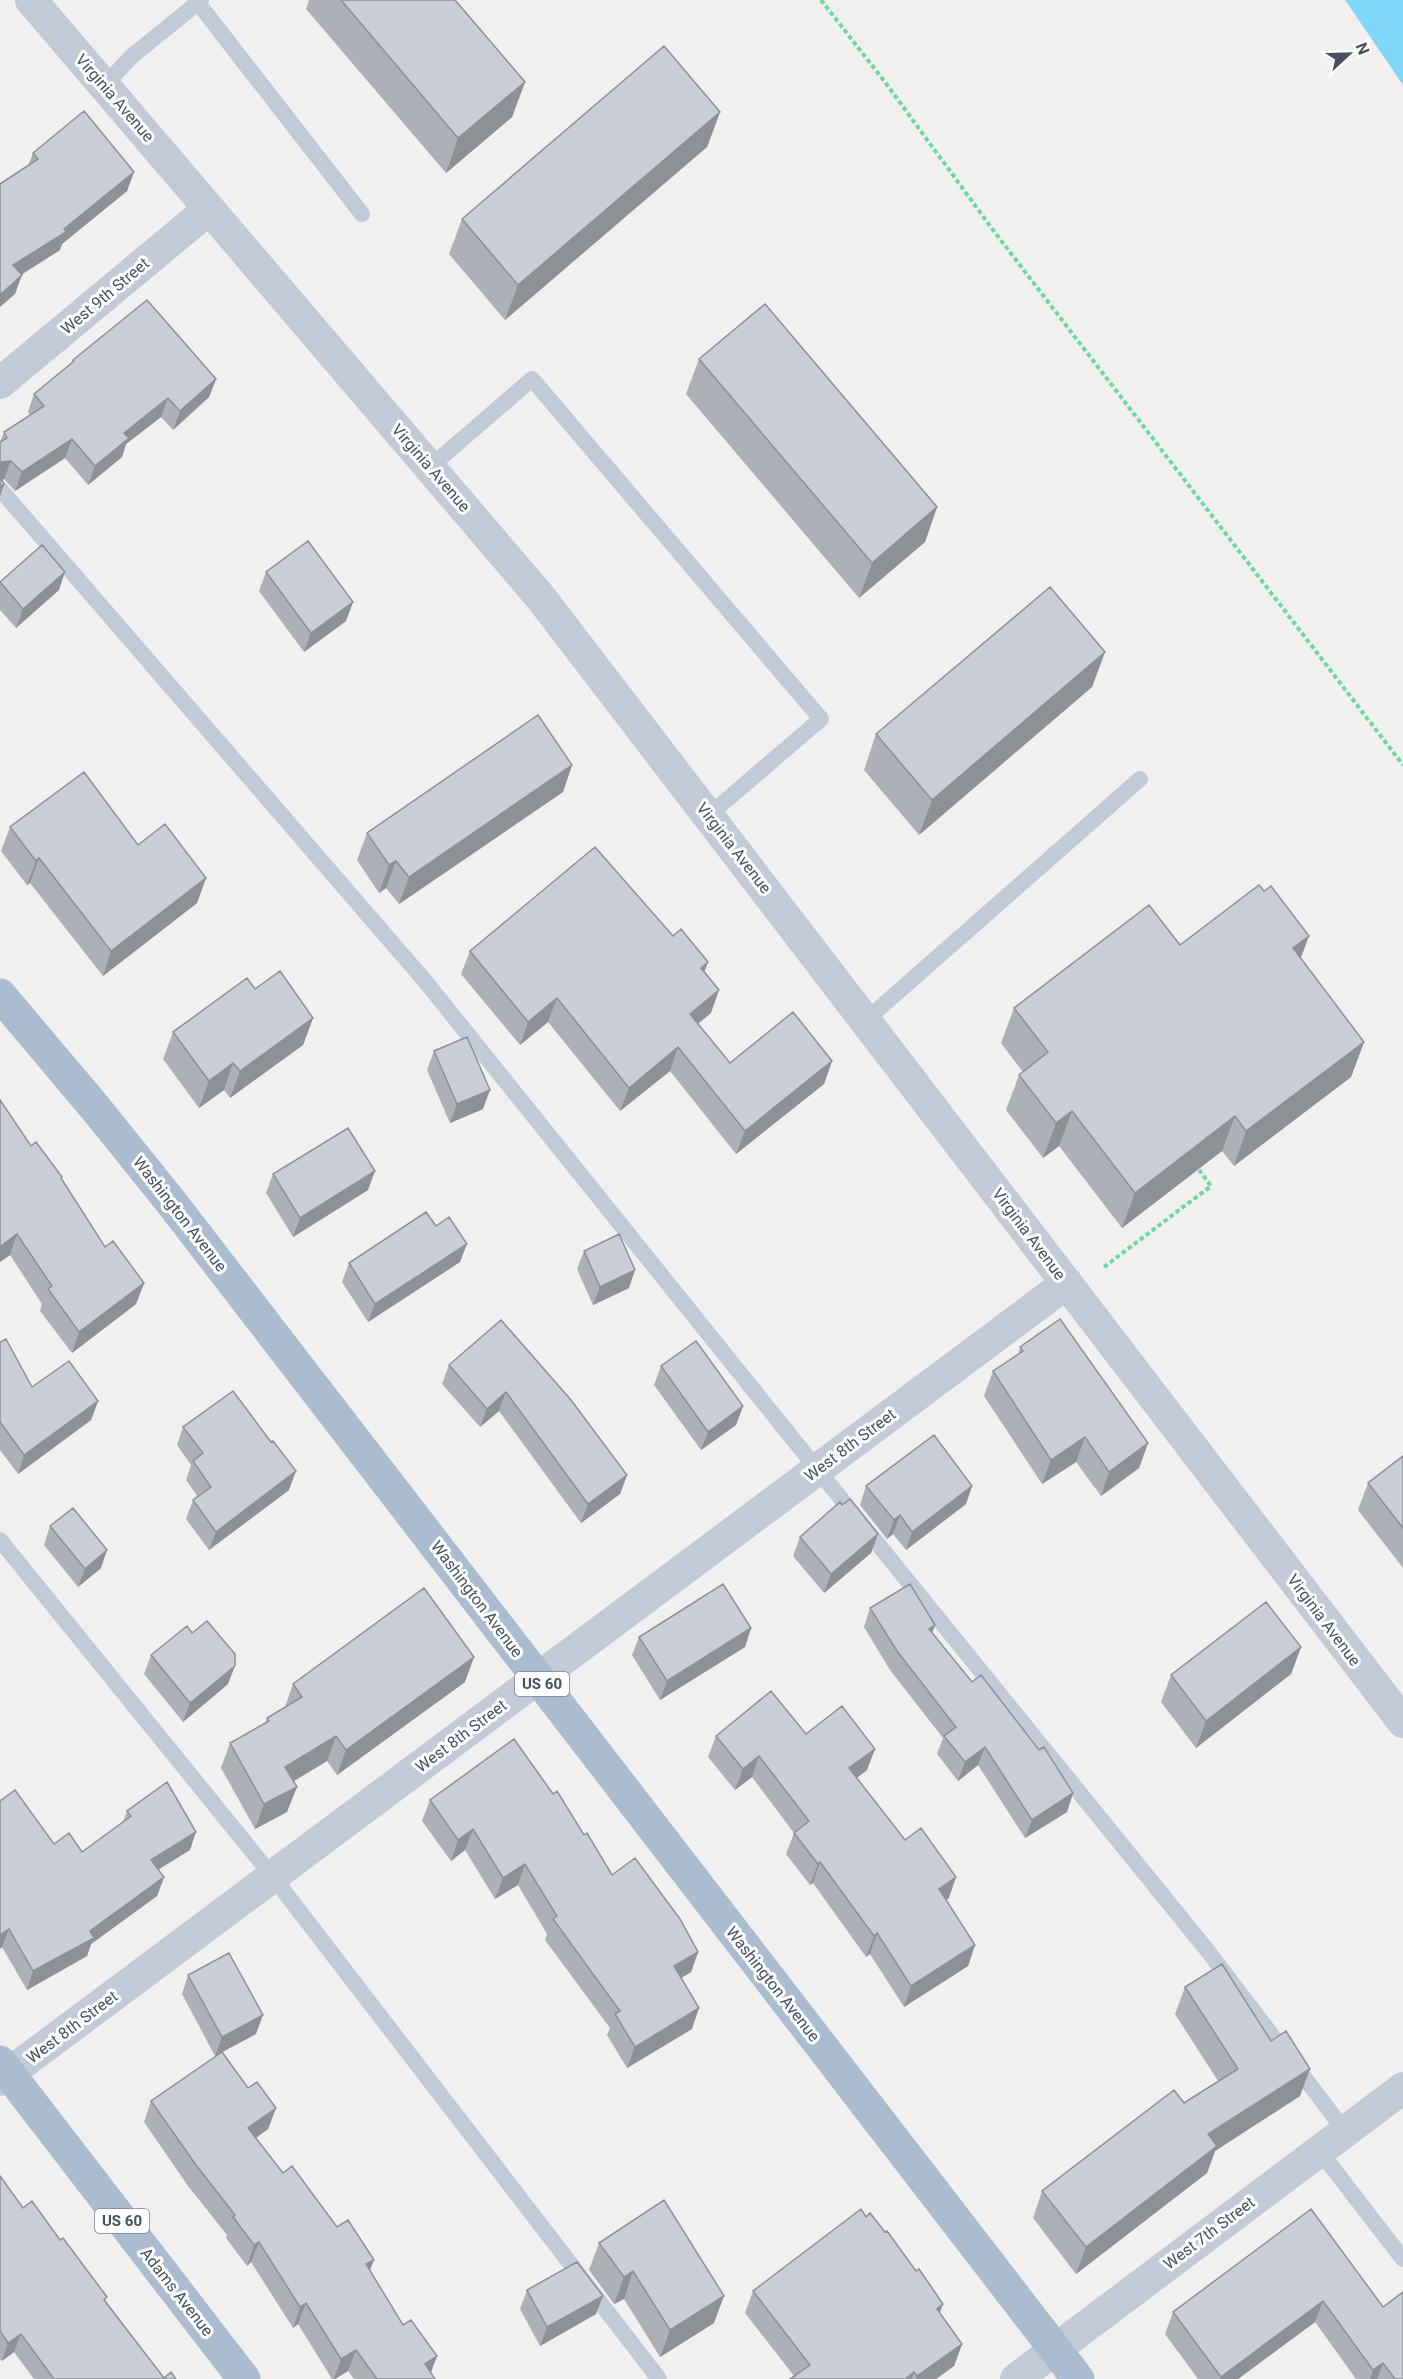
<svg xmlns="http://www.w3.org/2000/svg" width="1403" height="2379" font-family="Roboto,sans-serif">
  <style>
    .water { fill: #80d7f7 }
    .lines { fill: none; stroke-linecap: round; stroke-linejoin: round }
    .path { stroke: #6cd7a8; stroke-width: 4; stroke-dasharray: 4.5 3; stroke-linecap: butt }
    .service { stroke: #c1cad6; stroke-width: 16 }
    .minor { stroke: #c1cad6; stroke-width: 32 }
    .primary { stroke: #abbcd1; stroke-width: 33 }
    .wall { fill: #aeb0b7 }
    .shaded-wall { fill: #8d9095 }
    .building { fill: #cacdd5; stroke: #8d9095; stroke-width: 1.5 }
    .labels { text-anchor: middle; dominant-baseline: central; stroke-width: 6; stroke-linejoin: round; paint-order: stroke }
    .shield { fill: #fff; stroke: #7d858f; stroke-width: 1.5 }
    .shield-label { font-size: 15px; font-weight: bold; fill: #45515f }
    .street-label { font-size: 16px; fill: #45515f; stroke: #fff }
  </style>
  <rect width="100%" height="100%" fill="#f2efef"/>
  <path class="water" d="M1345,0H1403V85Z"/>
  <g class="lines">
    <path class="path" d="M821,0L885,82L993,230L1403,765
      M1104,1267L1211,1186L1199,1170"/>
    <path class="service" d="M198,3L362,214
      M104,86L131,57L201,0
      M430,467L532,379L821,719L709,815
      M0,489L425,981L817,1469L1207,1950L1345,2131
      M866,1020L1140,779
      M0,1540L273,1877L659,2379
      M1319,2150L1403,2259"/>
    <path class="minor" d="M31,0L541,598L1403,1722
      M0,383L209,209
      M0,2080L1067,1283
      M1016,2379L1403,2088"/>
    <path class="primary" d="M0,995L97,1110L171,1202L1078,2379
      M0,2062L244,2379"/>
  </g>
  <path class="wall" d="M309,0H455L525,82L512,117L446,173L306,9Z
    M720,112L707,147L505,320L449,254L462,219Z
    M33,153L134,172L127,191L62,244L60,250L21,274L15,294L28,166Z
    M699,359L937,507L925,542L859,598L686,394Z
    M73,360L216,379L209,397L173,430L161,417L126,444L122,457L88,485L65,458L15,491L4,479L2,480L4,484L0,496V442L4,432L30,415L28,412L34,394L71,363Z
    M266,572L353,602L346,621L304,652L259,591Z
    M0,582L59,590L16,628L0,610Z
    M1105,652L1092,687L919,835L864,770L876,734Z
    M572,765L563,792L399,904L386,888L379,893L357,860L367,833Z
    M10,827L138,845L206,878L197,903L103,976L30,883L27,885L1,851Z
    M673,936L708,962L704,972L711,1013L698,1024L730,1063L832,1061L824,1084L736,1154L670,1071L620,1111L548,1022L520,1045L461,974L470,951Z
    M1180,945L1301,959L1364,1042L1351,1077L1234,1166L1222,1151L1122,1228L1059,1146L1043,1158L1006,1110L1019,1075L1023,1072L1001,1043L1014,1008Z
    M255,989L313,1018L303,1045L230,1098L224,1090L199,1108L163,1059L173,1032Z
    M434,1051L483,1109L450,1123L427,1070Z
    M0,1100L31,1146L62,1180L105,1247L144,1283L136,1304L72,1353L40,1311L42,1304L10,1255L0,1262Z
    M273,1174L368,1190L293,1237L266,1193Z
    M436,1226L460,1262L368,1322L342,1282L349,1263Z
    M584,1251L629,1288L593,1305L577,1269Z
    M0,1342L32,1387L98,1401L91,1420L18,1474L0,1450Z
    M1020,1347L1148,1443L1139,1468L1101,1496L1076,1462L1042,1484L984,1396L993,1371L1018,1355Z
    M449,1365L571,1400L627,1475L620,1494L581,1523L499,1411L480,1427L442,1384Z
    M661,1366L743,1406L736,1425L701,1450L654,1385Z
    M183,1427L289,1490L209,1550L186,1519L193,1500L198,1497L186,1480L191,1465L177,1445Z
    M1403,1456V1568L1358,1510L1368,1483Z
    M866,1486H972L966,1504L906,1550L893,1534L887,1539L860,1505Z
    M842,1505L878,1534L871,1553L824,1593L793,1556L800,1537Z
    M50,1526L101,1568L78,1587L44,1545Z
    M870,1608L935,1625L932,1633L972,1682L1039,1750L1073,1793L1067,1812L1025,1838L978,1765L958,1781L937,1754L943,1738L890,1670L864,1627Z
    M751,1628L745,1647L660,1700L632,1655L639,1637Z
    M1301,1647L1291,1674L1196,1748L1161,1702L1171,1675Z
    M151,1655L228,1684L183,1722L144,1674Z
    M465,1682L337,1775L327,1761L293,1781L287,1812L255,1829L221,1768L230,1743L265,1724L267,1718L285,1707L293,1684Z
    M806,1734L867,1770L857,1778L949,1898L946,1900L975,1945L968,1966L904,2007L870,1954L866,1957L813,1883L810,1885L786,1854L794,1833L752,1777L735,1790L708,1757L716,1736Z
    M430,1800L584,1835L612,1875L698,1952L691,1972L681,1978L692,2029L627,2068L607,2035L610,2028L545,1940L547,1934L518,1885L495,1899L465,1850L451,1861L422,1821Z
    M0,1801L54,1844L82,1852L123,1822L127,1811L190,1850L158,1870L164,1877L157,1896L91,1944L87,1956L27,1990L2,1947Z
    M188,1975L256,2034L222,2052L248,2088L276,2108L268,2129L256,2138L283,2173L337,2227L370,2270L403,2325L437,2356L431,2372L435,2379H354L348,2371L335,2379H332L298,2324L293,2328L251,2262L247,2266L226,2238L227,2235L188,2186L144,2122L151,2101L221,2053L215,2056L182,1994Z
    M1185,1987L1300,2096L1215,2151L1207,2173L1076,2274L1033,2218L1042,2191L1218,2081L1175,2014Z
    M0,2176L23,2208L60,2240L164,2378L176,2379H34L14,2352L2,2361L0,2359Z
    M1311,2209L1383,2307L1403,2379H1356L1315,2322L1238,2379H1198L1165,2334L1173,2312Z
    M866,2217L940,2313L962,2344L954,2366L936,2379H790L794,2376L745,2313L753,2291Z
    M599,2243L714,2323L660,2357L624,2299L614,2304L589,2270Z
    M527,2290L596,2314L540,2346L520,2309Z"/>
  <path class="shaded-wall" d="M525,82L512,117L446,173L458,138Z
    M720,112L707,147L505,320L518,285Z
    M134,172L127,191L62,244L60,250L7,284L13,265L64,229Z
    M22,275L15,294L0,307V295Z
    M216,379L209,397L173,430L180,411Z
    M168,398L161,417L126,444L122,457L88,485L95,466L124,433Z
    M72,439L65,458L15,491L22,472Z
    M11,461L4,479L0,480V462Z
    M4,484L0,496V487Z
    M937,507L925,542L859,598L872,563Z
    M65,572L59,590L16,628L23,609Z
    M353,602L346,621L304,652L311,633Z
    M1105,652L1092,687L919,835L932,800Z
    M572,765L563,792L399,904L409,877Z
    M39,858L30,883L27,885L36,861Z
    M396,861L386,888L379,893L389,865Z
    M206,878L197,903L103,976L111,951Z
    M1309,936L1296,971L1293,948Z
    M708,962L699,986L701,968Z
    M719,990L711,1013L681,1037L690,1014Z
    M557,998L548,1022L520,1045L528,1022Z
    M313,1018L303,1045L230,1098L240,1071Z
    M1364,1042L1351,1077L1234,1166L1246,1131Z
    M678,1047L670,1071L620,1111L629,1088Z
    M832,1061L824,1084L736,1154L745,1131Z
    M233,1063L224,1090L199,1108L209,1081Z
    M490,1090L483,1109L450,1123L457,1104Z
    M1072,1111L1059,1146L1043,1158L1056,1123Z
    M1235,1116L1222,1151L1122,1228L1135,1193Z
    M375,1171L368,1190L293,1237L300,1218Z
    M17,1234L10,1255L0,1262V1247Z
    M467,1244L460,1262L368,1322L375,1304Z
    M635,1270L629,1288L593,1305L600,1287Z
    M144,1283L136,1304L72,1353L79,1332Z
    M506,1392L499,1411L480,1427L487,1409Z
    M98,1401L91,1420L18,1474L24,1455Z
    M743,1406L736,1425L701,1450L708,1432Z
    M1085,1437L1076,1462L1042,1484L1051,1460Z
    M1148,1443L1139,1468L1101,1496L1109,1472Z
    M296,1471L289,1490L209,1550L216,1532Z
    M627,1475L620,1494L581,1523L588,1504Z
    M972,1486L966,1504L906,1550L912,1532Z
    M900,1515L893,1534L887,1539L894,1520Z
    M878,1534L871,1553L824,1593L831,1574Z
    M107,1550L101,1568L78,1587L85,1569Z
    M935,1625L928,1644L929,1629Z
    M751,1628L745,1647L660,1700L667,1681Z
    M1301,1647L1291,1674L1196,1748L1206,1721Z
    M474,1657L465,1682L337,1775L346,1750Z
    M235,1666L228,1684L183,1722L190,1703Z
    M336,1736L327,1761L276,1792L285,1767Z
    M985,1747L978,1765L958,1781L965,1762Z
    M875,1749L867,1770L842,1789L849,1768Z
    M759,1756L752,1777L735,1790L743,1769Z
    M297,1787L287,1812L255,1829L264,1804Z
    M1073,1793L1067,1812L1025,1838L1032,1820Z
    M473,1829L465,1850L451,1861L458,1840Z
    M196,1832L190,1850L144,1878L151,1860Z
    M820,1862L813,1883L810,1885L818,1864Z
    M525,1864L518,1885L495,1899L503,1878Z
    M164,1877L157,1896L91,1944L87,1956L27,1990L33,1971Z
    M956,1877L949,1898L932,1910L939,1889Z
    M9,1929L2,1947L0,1949V1935Z
    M877,1933L870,1954L866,1957L874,1936Z
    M975,1945L968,1966L904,2007L911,1986Z
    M698,1952L691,1972L666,1987L674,1966Z
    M699,2008L692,2029L627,2068L635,2047Z
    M263,2015L256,2034L215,2056L222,2037Z
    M1310,2069L1300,2096L1215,2151L1207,2173L1076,2274L1086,2247L1208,2134Z
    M276,2108L268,2129L241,2148L248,2128Z
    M259,2242L251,2262L247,2266L254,2245Z
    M374,2260L366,2280V2264Z
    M633,2271L624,2299L614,2304L624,2277Z
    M603,2296L596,2314L540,2346L547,2327Z
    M724,2296L714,2323L660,2357L670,2330Z
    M1323,2301L1315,2322L1238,2379H1220L1221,2377Z
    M306,2303L298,2324L293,2328L300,2307Z
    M943,2304L935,2326L937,2309Z
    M21,2334L14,2352L2,2361L8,2343Z
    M962,2344L954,2366L936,2379H916L917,2376Z
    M356,2350L348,2371L335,2379H334L341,2359Z
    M437,2356L429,2377L425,2364Z
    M1383,2363L1377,2379H1370L1373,2370Z
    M914,2372L912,2379H905Z"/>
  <path class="building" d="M341,0H455L525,82L458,138Z
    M664,46L720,112L518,285L462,219Z
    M84,111L134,172L64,229L66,232L13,265L22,275L0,295V184L38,159L33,153Z
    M147,300L216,379L180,411L168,398L124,433L129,438L95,466L72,439L22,472L11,461L0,462V463V442L7,438L4,432L44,406L34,394L74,361L73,360Z
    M765,304L937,507L872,563L699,359Z
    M0,477L4,484L0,487Z
    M308,541L353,602L311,633L266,572Z
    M42,545L65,572L23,609L0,582Z
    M1050,587L1105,652L932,800L876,734Z
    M538,715L572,765L409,877L396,861L389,865L367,833Z
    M84,772L138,845L165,824L206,878L111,951L39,858L36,861L10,827Z
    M595,847L673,936L681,929L708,962L701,968L719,990L690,1014L730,1063L793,1012L832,1061L745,1131L678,1047L629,1088L557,998L528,1022L470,951Z
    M1259,885L1264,891L1271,886L1309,936L1293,948L1364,1042L1246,1131L1235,1116L1135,1193L1072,1111L1056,1123L1019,1075L1048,1052L1014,1008L1149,905L1180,945Z
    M280,971L313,1018L240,1071L233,1063L209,1081L173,1032L247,978L255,989Z
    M467,1037L490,1090L457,1104L434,1051Z
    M0,1100L31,1146L36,1142L62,1177L61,1178L105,1247L113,1241L144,1283L79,1332L48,1289L52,1286L17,1234L0,1247Z
    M348,1128L375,1171L300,1218L273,1174Z
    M426,1212L436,1226L449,1217L467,1244L375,1304L349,1263Z
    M619,1234L635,1270L600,1287L584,1251Z
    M1060,1319L1148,1443L1109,1472L1085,1437L1051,1460L993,1371L1023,1351L1020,1347Z
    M501,1320L571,1400L627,1475L588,1504L506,1392L487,1409L449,1365Z
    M6,1339L32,1387L69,1361L98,1401L24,1455L0,1422V1342Z
    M696,1341L743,1406L708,1432L661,1366Z
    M233,1391L271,1442L273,1441L296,1471L216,1532L193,1500L211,1487L193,1461L203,1453L183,1427Z
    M934,1435L972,1486L912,1532L900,1515L894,1520L866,1486Z
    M1403,1456V1528L1368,1483Z
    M850,1499L878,1534L831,1574L800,1537L840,1502L842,1505Z
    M73,1508L107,1550L85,1569L50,1526Z
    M723,1584L751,1628L667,1681L639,1637Z
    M910,1584L935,1625L929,1629L972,1682L981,1675L1039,1750L1044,1747L1073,1793L1032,1820L985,1747L965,1762L944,1736L956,1727L897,1651L870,1608Z
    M424,1588L474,1657L346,1750L336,1736L285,1767L297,1787L264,1804L230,1743L269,1721L267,1718L302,1697L293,1684Z
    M1266,1602L1301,1647L1206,1721L1171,1675Z
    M207,1621L235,1654V1666L190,1703L151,1655L187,1626L192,1633Z
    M771,1691L806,1734L842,1706L875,1749L849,1768L905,1840L921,1828L956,1877L939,1889L975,1945L911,1986L877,1933L874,1936L820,1862L818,1864L794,1833L809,1821L759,1756L743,1769L716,1736Z
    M514,1739L553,1794L557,1791L584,1835L587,1833L612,1875L635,1858L680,1919L698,1952L674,1966L699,2008L635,2047L615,2014L620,2011L553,1919L557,1916L525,1864L503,1878L473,1829L458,1840L430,1800Z
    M167,1782L196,1832L151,1860L164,1877L90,1931L94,1938L33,1971L9,1929L0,1935V1801L15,1790L54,1844L69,1833L82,1852L131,1816L127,1811Z
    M229,1953L263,2015L222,2037L188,1975Z
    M1222,1964L1271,2041L1286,2031L1310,2069L1208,2134L1217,2146L1086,2247L1042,2191L1174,2090L1184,2103L1238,2069L1185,1987Z
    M222,2052L248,2088L257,2082L276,2108L248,2128L283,2173L292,2166L337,2227L348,2220L374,2260L366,2264L403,2325L411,2320L437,2356L425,2364L435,2379H377L356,2350L341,2359L306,2303L300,2307L259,2242L254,2245L233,2217L235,2215L196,2165L151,2101Z
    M0,2176L23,2208L32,2201L60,2240L63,2238L107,2297L104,2300L164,2378L171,2372L176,2379H54L21,2334L8,2343L0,2331Z
    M664,2200L724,2296L670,2330L633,2271L624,2277L599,2243Z
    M861,2209L866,2217L870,2213L885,2232L887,2231L916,2271L919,2269L943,2304L937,2309L962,2344L917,2376L914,2372L905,2379H790L810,2365L753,2291Z
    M1311,2209L1383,2307L1403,2292V2379H1395L1383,2363L1373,2370L1323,2301L1221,2377L1173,2312Z
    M577,2262L603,2296L547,2327L527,2290Z"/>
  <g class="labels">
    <g class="shield">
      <rect x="515" y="1672" width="54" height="24" rx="4.5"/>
      <rect x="95" y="2209" width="54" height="24" rx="4.5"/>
    </g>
    <g class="shield-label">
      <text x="542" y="1684">US 60</text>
      <text x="122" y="2221">US 60</text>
    </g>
    <g class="street-label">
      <text transform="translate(115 98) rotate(49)">Virginia Avenue</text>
      <text transform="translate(105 296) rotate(-40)">West 9th Street</text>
      <text transform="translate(431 468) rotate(49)">Virginia Avenue</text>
      <text transform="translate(734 848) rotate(52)">Virginia Avenue</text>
      <text transform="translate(180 1214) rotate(52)">Washington Avenue</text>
      <text transform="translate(1029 1234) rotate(53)">Virginia Avenue</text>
      <text transform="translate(850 1445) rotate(-37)">West 8th Street</text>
      <text transform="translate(477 1599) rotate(53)">Washington Avenue</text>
      <text transform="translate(1324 1620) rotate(53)">Virginia Avenue</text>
      <text transform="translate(461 1736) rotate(-37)">West 8th Street</text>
      <text transform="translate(773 1984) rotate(52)">Washington Avenue</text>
      <text transform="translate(72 2027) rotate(-37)">West 8th Street</text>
      <text transform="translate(1209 2233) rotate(-37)">West 7th Street</text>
      <text transform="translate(177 2292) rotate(52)">Adams Avenue</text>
    </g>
  </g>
  <g transform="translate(1349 54) rotate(68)" stroke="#ffffff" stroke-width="4.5" paint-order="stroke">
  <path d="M0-4.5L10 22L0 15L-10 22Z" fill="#45515f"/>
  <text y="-9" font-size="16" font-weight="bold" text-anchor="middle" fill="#45515f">N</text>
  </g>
</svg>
